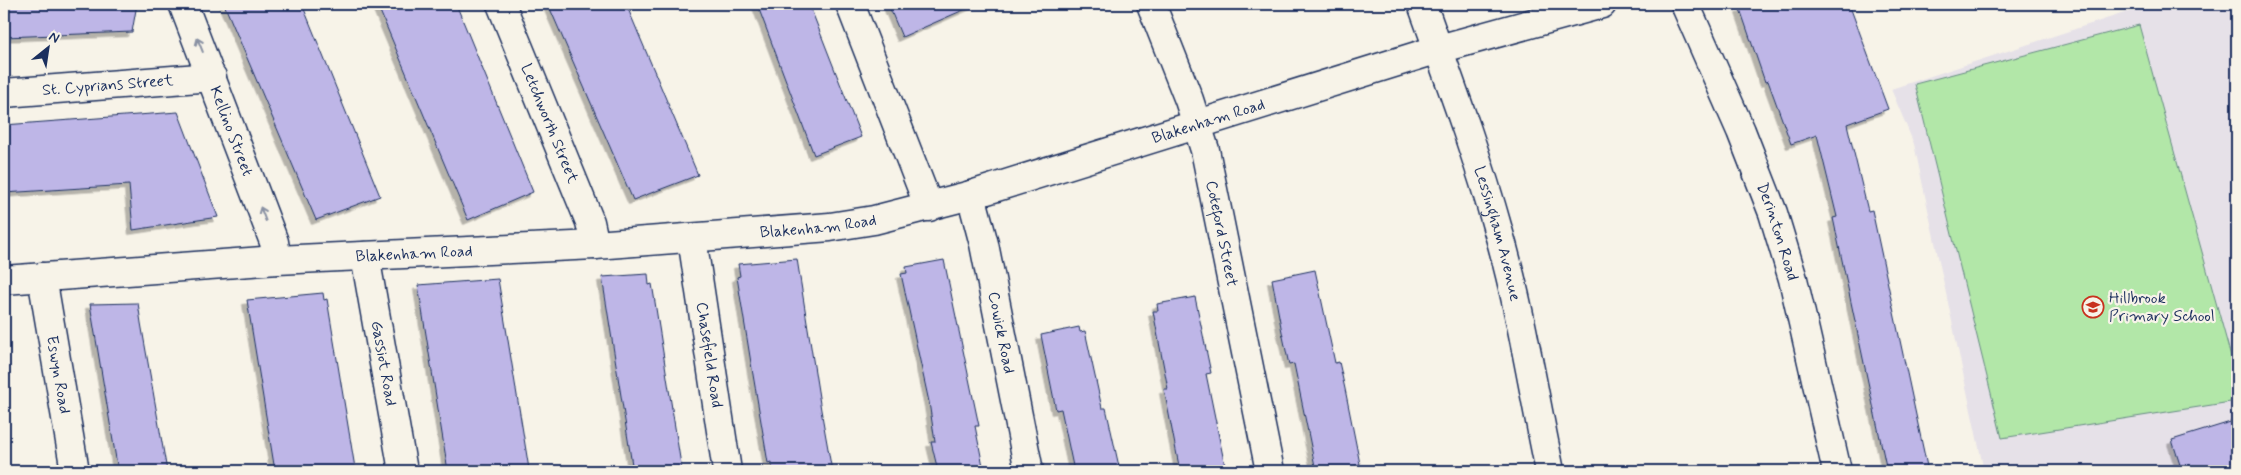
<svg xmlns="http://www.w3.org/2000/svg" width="2241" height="475" font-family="Mynerve,sans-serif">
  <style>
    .built { fill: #e6e1e8 }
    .green { fill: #b2e7a8; stroke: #668b83 }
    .building { fill: #beb6e7; stroke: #1b2f5e; filter: url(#shadow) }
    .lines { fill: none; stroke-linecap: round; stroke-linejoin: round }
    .street-casing { stroke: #1b2f5e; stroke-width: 31 }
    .street { stroke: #f7f3e8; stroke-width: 28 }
    .oneway { stroke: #8991a3 }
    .labels { text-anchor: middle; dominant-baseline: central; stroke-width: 4.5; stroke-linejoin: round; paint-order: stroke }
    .street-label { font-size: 16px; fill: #1b2f5e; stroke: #f7f3e8 }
    .poi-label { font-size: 16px; fill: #1b2f5e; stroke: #f7f3e8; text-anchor: start }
  </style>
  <defs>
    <filter id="shadow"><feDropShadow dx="-4.5" dy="4.5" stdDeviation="0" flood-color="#0004"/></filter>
  </defs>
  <rect width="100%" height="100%" fill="#f7f3e8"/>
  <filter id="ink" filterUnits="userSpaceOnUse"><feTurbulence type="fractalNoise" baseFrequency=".02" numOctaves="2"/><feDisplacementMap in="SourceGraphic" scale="10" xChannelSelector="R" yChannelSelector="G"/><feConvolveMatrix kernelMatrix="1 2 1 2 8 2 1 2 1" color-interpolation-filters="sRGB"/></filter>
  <g filter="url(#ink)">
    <path class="built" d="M2152,4H2237V471H1984L1914,144L1891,89Z"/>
    <path class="green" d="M2139,25L2237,378V401L2002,438L1915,84Z"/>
    <path class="building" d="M4,4H137L132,32L4,37Z
      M224,4H302L380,196L316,220Z
      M377,4H456L533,192L468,220Z
      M548,4H626L698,175L633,200Z
      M757,4H809L861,137L814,155Z
      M888,4H977L902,37Z
      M1755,4H1849L1888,109L1847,124L1868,211L1872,210L1928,471H1887L1833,218L1837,217L1817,135L1791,144L1768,81L1765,82L1740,9Z
      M178,112L218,217L133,230L129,185L4,193V125Z
      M797,259L821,410L832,471H773L771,462L768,463L751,363L737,277L740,276L738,264Z
      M944,260L979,426H975L984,471H938L931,442H935L929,402L901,274L907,273L906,267Z
      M1315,270L1335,363L1339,362L1345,389L1360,464L1354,466L1355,471H1316L1294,364L1289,365L1281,327L1272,279Z
      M648,274L649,285L652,284L654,296L682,471H633L602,277Z
      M498,279L529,469L513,471H448L418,285Z
      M323,293L324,300L327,299L355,468L340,471H275L247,300Z
      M1195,297L1211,373L1206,374L1226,471H1180L1164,389H1168L1153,311H1158L1157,304Z
      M138,303L141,323L167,471H118L90,304Z
      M1079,327L1080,332L1085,331L1102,408H1106L1120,471H1074L1061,409L1056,410L1041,335Z
      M2237,420V471H2182L2172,440Z"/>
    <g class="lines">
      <g class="street-casing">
        <g id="street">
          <path id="s1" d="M183,4L274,242L277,260"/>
          <path id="s2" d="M501,4L590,222L595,245"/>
          <path d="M850,4L929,207"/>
          <path id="s3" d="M1151,4L1189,100L1205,150L1270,471"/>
          <path id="s4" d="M1422,4C1449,79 1477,154 1498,230C1521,309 1533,391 1550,471"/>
          <path id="s5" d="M1685,4L1741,131L1773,213L1793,279L1837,471"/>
          <path id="s6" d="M4,93L212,77"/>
          <path id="s7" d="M971,195L984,244L1029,471"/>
          <path id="s8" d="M692,238L727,471"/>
          <path id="s9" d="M365,256L403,471"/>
          <path id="s10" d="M42,277L75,471"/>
          <path id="s11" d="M4,280L277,260L595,245L830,227L874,220L971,195L1439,49L1602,4"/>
        </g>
      </g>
      <use href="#street" class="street"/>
    </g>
    <defs><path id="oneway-shaft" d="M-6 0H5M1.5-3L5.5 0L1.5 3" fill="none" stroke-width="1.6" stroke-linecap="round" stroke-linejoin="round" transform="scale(1.25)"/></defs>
    <g class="oneway">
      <use href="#oneway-shaft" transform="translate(200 45) rotate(-112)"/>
      <use href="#oneway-shaft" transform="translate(263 214) rotate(-111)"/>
    </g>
  </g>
  <defs>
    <g id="school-ring" transform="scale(1.125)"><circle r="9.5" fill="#f7f3e8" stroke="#c8321e" stroke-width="1.5"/><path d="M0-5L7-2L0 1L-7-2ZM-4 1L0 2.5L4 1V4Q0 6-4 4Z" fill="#c8321e"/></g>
  </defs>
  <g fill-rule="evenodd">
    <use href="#school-ring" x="2093" y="307"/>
  </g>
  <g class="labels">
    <g class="street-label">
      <text stroke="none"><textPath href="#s6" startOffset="104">St. Cyprians Street</textPath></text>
      <text stroke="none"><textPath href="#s11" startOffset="1221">Blakenham Road</textPath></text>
      <text stroke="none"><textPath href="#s2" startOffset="129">Letchworth Street</textPath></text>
      <text stroke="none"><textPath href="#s1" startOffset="136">Kellino Street</textPath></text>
      <text stroke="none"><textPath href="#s11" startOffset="816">Blakenham Road</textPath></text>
      <text stroke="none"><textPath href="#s5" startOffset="246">Derinton Road</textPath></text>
      <text stroke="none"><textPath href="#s3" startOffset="241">Coteford Street</textPath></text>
      <text stroke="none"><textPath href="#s4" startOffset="242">Lessingham Avenue</textPath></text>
      <text stroke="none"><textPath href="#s11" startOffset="411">Blakenham Road</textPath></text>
      <text stroke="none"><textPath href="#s7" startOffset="141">Cowick Road</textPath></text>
      <text stroke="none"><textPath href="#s8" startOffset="118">Chasefield Road</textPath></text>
      <text stroke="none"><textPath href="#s9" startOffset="109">Gassiot Road</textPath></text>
      <text stroke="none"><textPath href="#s10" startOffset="99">Eswyn Road</textPath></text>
    </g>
    <g class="poi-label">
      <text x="2109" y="298">Hillbrook<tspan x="2109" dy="18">Primary School</tspan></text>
    </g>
  </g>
  <rect width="2241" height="475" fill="none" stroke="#f7f3e8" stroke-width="20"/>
  <rect x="10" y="10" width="2221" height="455" fill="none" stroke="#1b2f5e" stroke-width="2" filter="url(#ink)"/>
  <g transform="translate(48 48) rotate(30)" stroke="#f7f3e8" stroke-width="4" paint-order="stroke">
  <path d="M0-4L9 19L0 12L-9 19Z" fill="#1b2f5e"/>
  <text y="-8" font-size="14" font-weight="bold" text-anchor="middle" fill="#1b2f5e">N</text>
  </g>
</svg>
